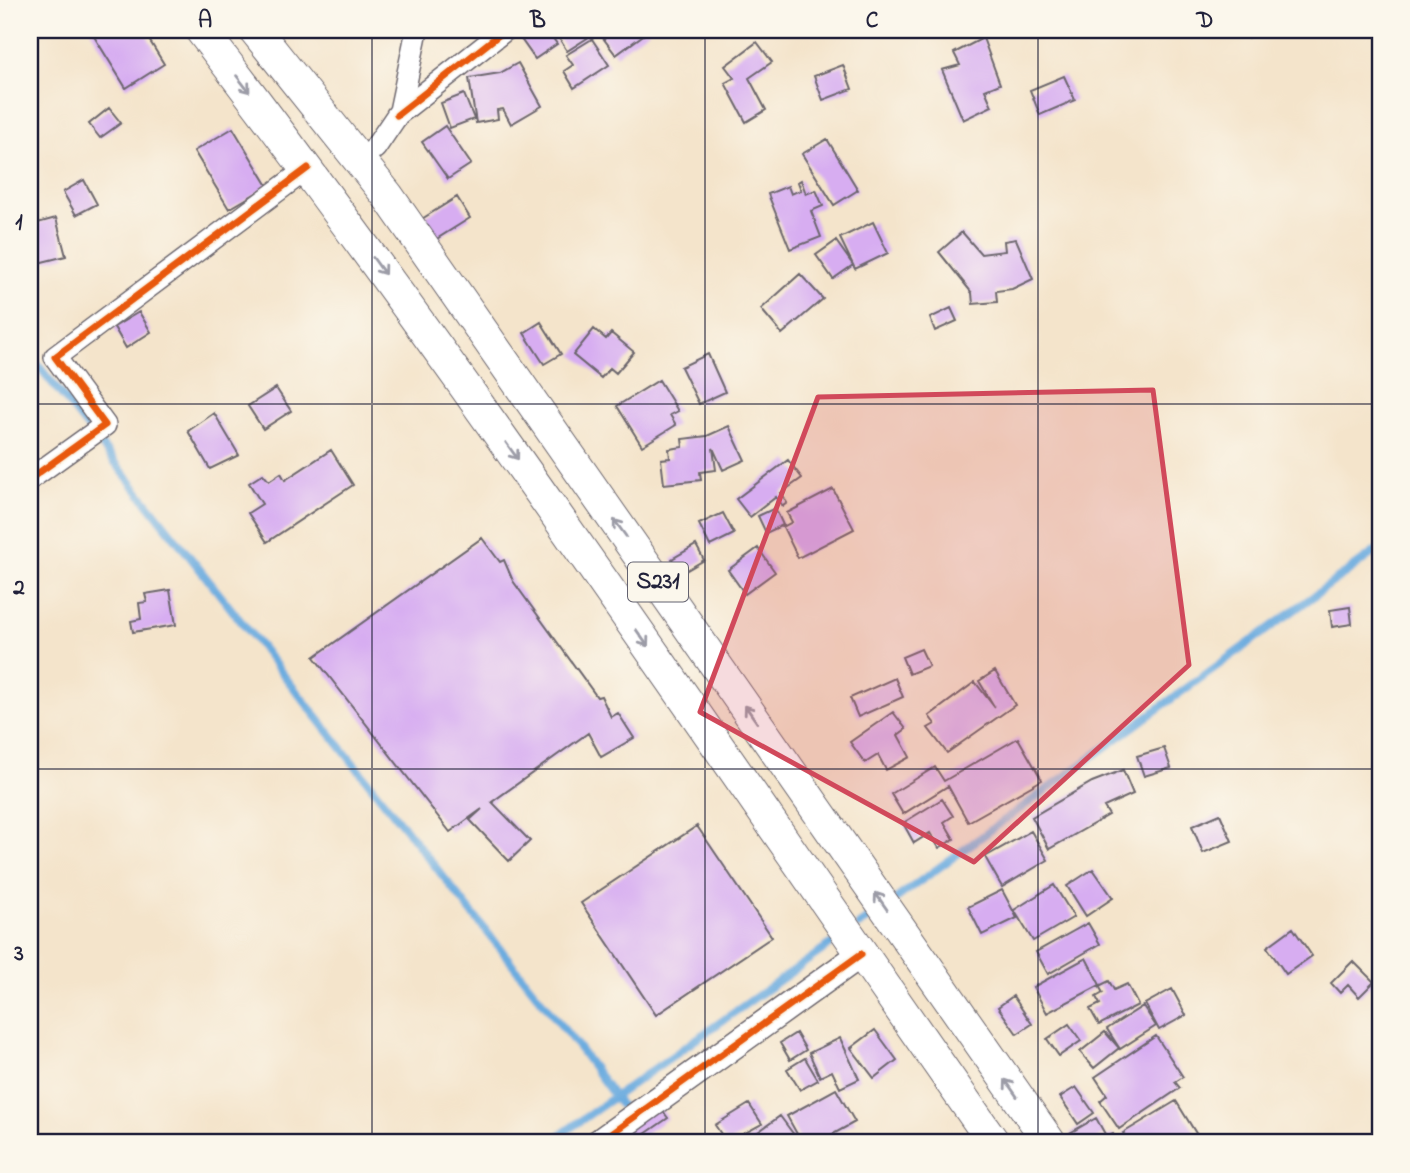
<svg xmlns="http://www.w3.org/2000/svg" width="1410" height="1173" font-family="'Indie Flower',sans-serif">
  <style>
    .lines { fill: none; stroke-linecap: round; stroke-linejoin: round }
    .stream { stroke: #6cacdf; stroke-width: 8 }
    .building { fill: #d7adf1 }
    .minor-casing { stroke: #6c666d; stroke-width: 24 }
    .tertiary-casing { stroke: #6c666d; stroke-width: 29 }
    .primary-casing { stroke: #6c666d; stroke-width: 34 }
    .minor { stroke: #fff; stroke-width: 21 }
    .tertiary { stroke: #fff; stroke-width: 26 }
    .primary { stroke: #fff; stroke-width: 32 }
    .cycleway-casing { stroke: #fbf7ec; stroke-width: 11 }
    .cycleway { stroke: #e8590c; stroke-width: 7 }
    .oneway { stroke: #9c9ca7 }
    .marked { fill: #d1495b; fill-opacity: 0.2; stroke: #d1495b; stroke-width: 5; stroke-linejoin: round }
    .grid { fill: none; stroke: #22223b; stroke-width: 2; stroke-opacity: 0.55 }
    .labels { text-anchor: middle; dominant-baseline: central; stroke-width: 5; stroke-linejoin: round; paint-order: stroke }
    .shield { fill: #fbf7ec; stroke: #636270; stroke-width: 2 }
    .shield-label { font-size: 23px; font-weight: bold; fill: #22223b }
    .neatline { fill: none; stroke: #22223b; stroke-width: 2.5 }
    .grid-label { font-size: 23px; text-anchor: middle; font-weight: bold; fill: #22223b }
  </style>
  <rect width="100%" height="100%" fill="#fbf7ec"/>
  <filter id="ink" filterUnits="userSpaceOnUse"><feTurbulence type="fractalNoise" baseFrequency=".0143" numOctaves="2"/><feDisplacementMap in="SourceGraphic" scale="14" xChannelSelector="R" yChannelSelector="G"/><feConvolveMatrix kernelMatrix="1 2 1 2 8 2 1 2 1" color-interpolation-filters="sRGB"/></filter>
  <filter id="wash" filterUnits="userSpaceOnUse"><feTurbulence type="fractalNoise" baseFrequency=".00686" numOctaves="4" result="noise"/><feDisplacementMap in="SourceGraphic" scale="28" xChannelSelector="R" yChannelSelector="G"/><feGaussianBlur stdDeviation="1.57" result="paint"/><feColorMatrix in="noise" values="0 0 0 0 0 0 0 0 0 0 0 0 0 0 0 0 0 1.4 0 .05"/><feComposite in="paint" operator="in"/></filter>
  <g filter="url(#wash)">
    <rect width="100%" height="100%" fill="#f4e4cb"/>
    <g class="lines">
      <path class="stream" d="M30,355L579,1048L628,1115
        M897,898L1380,548
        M859,925L872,916
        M638,1129L648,1143
        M549,1143L834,942"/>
    </g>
    <g id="blocks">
      <path class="building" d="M90,30H143L164,64L126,88Z
        M520,30H547L557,44L535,59L516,32Z
        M554,30H585L589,37L567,51Z
        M597,30H650L616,55Z
        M1244,30H1264L1248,38Z
        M983,38L1000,84L985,90L992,106L963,120L942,70L960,65L954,53Z
        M592,39L609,65L574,88L564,71L573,65L566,55Z
        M757,42L772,62L749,78L766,110L746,122L725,83L734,78L725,66Z
        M518,63L542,106L511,124L503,109L497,110L498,119L476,123L469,78L500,73Z
        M843,65L852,89L823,100L814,76Z
        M1064,76L1075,100L1040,115L1030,90Z
        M464,94L474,119L450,128L441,103Z
        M109,108L121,123L100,138L89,124Z
        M445,126L471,164L448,179L422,142Z
        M233,128L268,186L229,209L194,151Z
        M827,139L858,190L834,205L802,154Z
        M84,180L97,204L76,215L63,192Z
        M801,180L806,194L816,190L823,206L811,211L821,237L790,249L768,194L788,186L791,194L801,190L798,182Z
        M457,197L470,218L430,243L417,222Z
        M56,218L66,256L30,265V225Z
        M873,222L888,253L855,269L840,238Z
        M962,232L981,254L1005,251L1004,241L1016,239L1033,279L1012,289L996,291L997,302L973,304L972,293L939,252Z
        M836,241L853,265L833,279L816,255Z
        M800,274L823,299L782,334L761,309Z
        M951,308L957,321L935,331L930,318Z
        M139,312L151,332L126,348L114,327Z
        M541,322L561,354L544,364L524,333Z
        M594,329L606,339L611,333L634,352L616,373L610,368L601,378L573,355Z
        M708,354L725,392L699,404L681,367Z
        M659,380L678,411L670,415L676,425L642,446L617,406Z
        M276,388L291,411L263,429L248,406Z
        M214,413L239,455L210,469L188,431Z
        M729,426L745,460L723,470L713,448L716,470L700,472L701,480L664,484L661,459L670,458L669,449L683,447L682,439L707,436Z
        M331,450L353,485L267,542L248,513L262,504L249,483L263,474L269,481L281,473L285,480Z
        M788,460L802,478L781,493L787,503L783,506L776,497L750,517L736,499Z
        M833,489L854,529L798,558L783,527L792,522L787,513Z
        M775,508L783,525L766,533L758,516Z
        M723,513L734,534L710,546L699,524Z
        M482,538L500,562L504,560L513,581L597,697L601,696L611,717L618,713L634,738L601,757L588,733L492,802L530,841L509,861L470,820L482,809L450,832L314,657Z
        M696,545L704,560L680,574L672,559Z
        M758,548L775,572L745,594L728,570Z
        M170,590L176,625L133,632L131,621L141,619L139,603L147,602L145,594Z
        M1350,607L1352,624L1332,627L1330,610Z
        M921,649L929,666L909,674L902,657Z
        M995,671L1015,705L947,753L928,728L935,724L929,716L975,682L995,708L979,681Z
        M895,678L903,697L858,717L850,698Z
        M893,712L906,729L898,735L910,757L886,770L878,755L865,763L850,742Z
        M1018,738L1042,780L968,822L948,786L903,814L891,794L935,767L944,781Z
        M1164,748L1171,768L1144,776L1137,756Z
        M1123,770L1133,794L1104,807L1109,815L1049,849L1032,817L1092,782Z
        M942,799L953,816L944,822L954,839L939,848L930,833L914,843L903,823Z
        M1220,814L1232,841L1203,853L1192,826Z
        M697,826L772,937L656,1015L581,903Z
        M1031,831L1048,860L1002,887L985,857Z
        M1093,869L1113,898L1086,916L1067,886Z
        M1054,885L1074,917L1033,941L1014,910Z
        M1002,890L1017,918L982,935L968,907Z
        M1088,923L1100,944L1048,974L1036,952Z
        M1293,928L1312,956L1286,974L1267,947Z
        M1086,958L1100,985L1047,1013L1033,987Z
        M1353,961L1374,982L1359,997L1348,985L1340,993L1331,983Z
        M1109,981L1114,990L1127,984L1138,1005L1099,1025L1090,1009L1100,1004L1096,997L1103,993L1099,986Z
        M1172,989L1186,1015L1159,1030L1145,1004Z
        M1013,996L1032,1024L1017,1034L998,1007Z
        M1143,1006L1156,1026L1120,1049L1107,1029Z
        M1069,1024L1081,1041L1059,1056L1047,1039Z
        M875,1030L897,1060L874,1078L851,1048Z
        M1105,1032L1119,1048L1094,1068L1080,1052Z
        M796,1033L806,1050L790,1060L780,1043Z
        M1156,1036L1183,1077L1175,1082L1180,1088L1119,1129L1100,1101L1107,1095L1095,1077Z
        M840,1038L859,1079L840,1088L832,1071L820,1077L809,1053Z
        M805,1058L818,1080L800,1090L787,1069Z
        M1076,1087L1094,1113L1078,1124L1060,1097Z
        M836,1089L855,1122L817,1143H802L787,1116Z
        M649,1093L668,1118L632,1143L614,1120Z
        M1176,1101L1197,1135L1184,1143H1130L1123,1133Z
        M749,1104L762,1124L727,1143L715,1125Z
        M780,1116L800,1143H743Z
        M1096,1118L1105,1134L1089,1143H1075L1070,1133Z
        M1113,1134L1117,1143H1094Z"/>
    </g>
  </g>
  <g filter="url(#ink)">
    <use href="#blocks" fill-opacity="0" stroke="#6c666d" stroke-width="2"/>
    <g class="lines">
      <g class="minor-casing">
        <path id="minor" d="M397,115L505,30
          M375,148L400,111L417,30
          M30,479L105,425L55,357L308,168"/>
      </g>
      <g class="tertiary-casing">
        <path id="tertiary" d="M598,1143L861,954"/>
      </g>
      <g class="primary-casing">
        <path id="primary" d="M201,30C479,391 732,770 994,1143
          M255,30L387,195L1050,1143"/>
      </g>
      <use href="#minor" class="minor"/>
      <use href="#tertiary" class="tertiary"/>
      <use href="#primary" class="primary"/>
      <g class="cycleway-casing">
        <path id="cycleway" d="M397,115L505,30
          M30,479L105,425L55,357L308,168
          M598,1143L861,954"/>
      </g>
      <use href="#cycleway" class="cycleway"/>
    </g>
    <defs><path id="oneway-shaft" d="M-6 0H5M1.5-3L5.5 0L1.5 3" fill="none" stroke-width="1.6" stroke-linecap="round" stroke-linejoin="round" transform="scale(1.75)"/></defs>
    <g class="oneway">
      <use href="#oneway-shaft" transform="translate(243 84) rotate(52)"/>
      <use href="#oneway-shaft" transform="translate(379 266) rotate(54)"/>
      <use href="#oneway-shaft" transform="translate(512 451) rotate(54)"/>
      <use href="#oneway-shaft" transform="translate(620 528) rotate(-126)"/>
      <use href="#oneway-shaft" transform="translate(642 638) rotate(55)"/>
      <use href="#oneway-shaft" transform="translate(751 714) rotate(-125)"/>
      <use href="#oneway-shaft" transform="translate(881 901) rotate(-125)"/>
      <use href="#oneway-shaft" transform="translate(1011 1088) rotate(-125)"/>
    </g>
  </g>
  <path class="marked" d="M1153,390L1189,665L974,862L700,712L818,397Z"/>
  <path class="grid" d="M372,30V1143M705,30V1143M1038,30V1143M30,404H1380M30,769H1380"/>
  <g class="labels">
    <rect class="shield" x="628" y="562.5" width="60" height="39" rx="5"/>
    <g class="shield-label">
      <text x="658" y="582">S231</text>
    </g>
  </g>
  <rect width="1410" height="1173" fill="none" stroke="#fbf7ec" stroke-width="77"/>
  <rect x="38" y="38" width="1334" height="1096" class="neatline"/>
  <g class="grid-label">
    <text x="205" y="27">A</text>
    <text x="538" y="27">B</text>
    <text x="872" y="27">C</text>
    <text x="1205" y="27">D</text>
    <text x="19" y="229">1</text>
    <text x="19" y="594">2</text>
    <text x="19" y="960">3</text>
  </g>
</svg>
